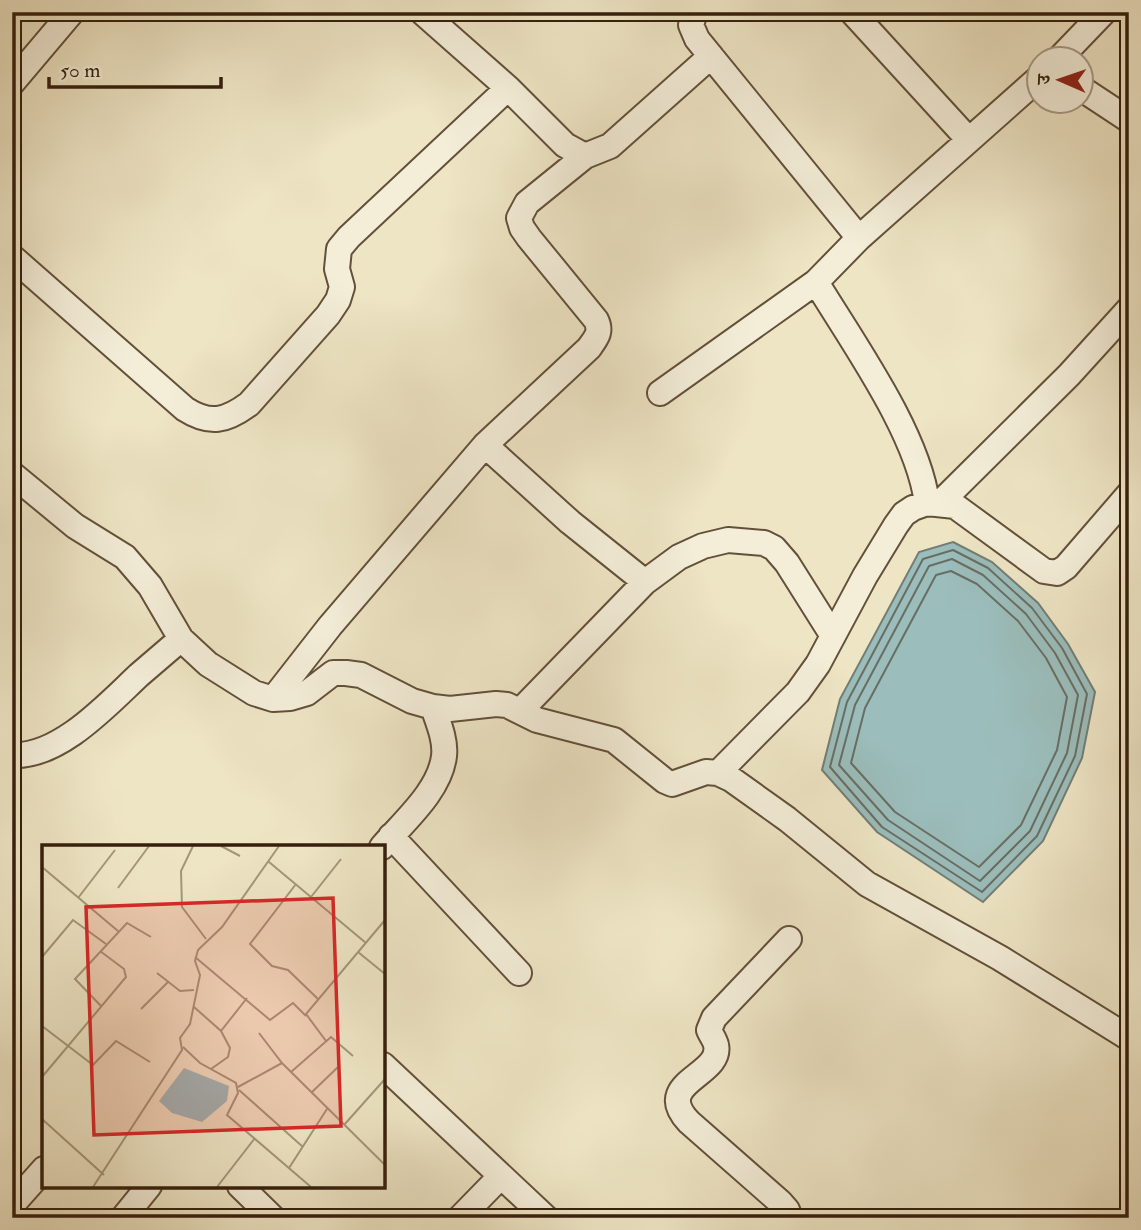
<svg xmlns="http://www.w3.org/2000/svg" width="1141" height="1230" font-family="'IM FELL Double Pica','Noto Serif Devanagari',serif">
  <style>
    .water { fill: #9bbdbb; stroke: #727e75; stroke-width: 2 }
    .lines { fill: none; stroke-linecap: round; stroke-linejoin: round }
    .shore { stroke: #686e64; stroke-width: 2 }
    .street-casing { stroke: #63503a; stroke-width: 28 }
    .street { stroke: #f4eed9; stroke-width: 24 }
    .inset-road { fill: none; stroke: #a4967b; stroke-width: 2 }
    .view { fill: #d62828; fill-opacity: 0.15; stroke: #d62828; stroke-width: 3.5 }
    .inset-edge { fill: none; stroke: #351f0c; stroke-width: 3.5 }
  </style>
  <rect width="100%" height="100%" fill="#eee5c5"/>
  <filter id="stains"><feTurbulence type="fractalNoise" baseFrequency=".00286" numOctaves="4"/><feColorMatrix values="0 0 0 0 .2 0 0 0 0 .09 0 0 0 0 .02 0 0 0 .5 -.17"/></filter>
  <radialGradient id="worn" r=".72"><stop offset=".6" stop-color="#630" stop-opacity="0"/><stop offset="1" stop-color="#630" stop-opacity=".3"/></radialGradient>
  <path class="water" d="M953,542L992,562L1038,603L1068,644L1095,692L1082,758L1043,841L983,902L877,832L822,770L840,699L919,552Z"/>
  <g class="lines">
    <path class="shore" d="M953,550L988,568L1032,608L1062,648L1087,694L1075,756L1037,836L982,892L882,827L830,767L847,702L923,559Z
      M952,559L983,575L1026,614L1055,653L1078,695L1067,753L1030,831L980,881L888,820L839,765L855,705L929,566Z
      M951,571L977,584L1018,621L1046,658L1067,697L1057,750L1021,825L979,867L895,812L851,763L865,708L936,575Z"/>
    <g class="street-casing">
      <path id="street" d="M422,12L508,88L565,145L585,156L610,146L711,56
        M695,12L691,25L697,39L859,238
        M852,12L969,140
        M1058,60L1104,12
        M12,83L72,12
        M1082,89L1129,120
        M12,257L185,409C210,425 226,421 249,404L328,315L338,300L342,287L337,269L339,249L349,237L508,88
        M816,282C853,343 918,433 927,503
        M660,393L816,282L859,238L1040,77
        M485,445L570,522L645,582
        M12,474L75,526L125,557L150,586L181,639L208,664L254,693L273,699L290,698L307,693L333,673H346L361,675L412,701L433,707L450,709L496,704L507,705L537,720L614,740L665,781L672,784L706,772L718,773L731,779L787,819L867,884L1000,958L1129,1038
        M940,503L1069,375L1129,309
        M273,699L330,626L485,445L589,348C596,338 602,332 596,320L529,238L522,228L519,218L527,203L585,156
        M520,711L645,582L679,557L703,546L728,540L764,543L774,548L787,563L833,636
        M12,755C59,758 108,704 139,675C153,663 167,651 181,639
        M718,773L798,692L818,664L865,576L896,525L904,514L913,508L927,503L955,506L1044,571L1057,573L1066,567L1129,494
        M391,836L519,973
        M382,847C403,822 440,791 444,756C446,740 438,722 433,707
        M789,939L714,1018L709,1030C711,1035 715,1040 716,1045C723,1076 651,1082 689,1122L780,1202L787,1210L790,1218
        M383,1065L546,1218
        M240,1186L273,1218
        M12,1205L44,1169
        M123,1218L149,1186
        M460,1218L500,1177"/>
    </g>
    <use href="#street" class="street"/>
  </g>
  <g transform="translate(42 845)">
    <rect width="343" height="343" fill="#eee5c5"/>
    <path d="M142,223L187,241L185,256L160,277L130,268L117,256Z" fill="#9bbdbb"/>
    <path class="inset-road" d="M151,1L139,26L140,62L164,94M179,1L198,11M227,17L324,98M0,22L76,86M254,39L208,99L230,121L246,125L277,155M76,43L107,1M269,52L299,14M36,53L73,5M316,107L343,129M0,112L31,75L64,99M153,112L228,175L251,158L264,171M115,128L138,146L152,145M59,161L33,134L85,78L109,92M152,162L179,186L188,203L186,212L169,224M99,164L126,137M0,181L51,220L74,196L108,217M179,186L205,153M217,188L240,218L343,320M284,196L264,169L343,75M141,202L158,218L194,238L196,248L185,270L269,342M249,227L289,192L311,211M0,232L84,132L82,124L58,106M196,242L240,218M197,245L261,302M269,248L296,222M0,274L62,330M302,280L343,234M247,323L285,264M51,342L140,205L138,193L148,179L158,130L153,116L156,105L180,82L237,1M175,342L213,293"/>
    <path class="view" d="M291,53L299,281L52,290L44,62Z"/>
    <rect width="343" height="343" class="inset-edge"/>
  </g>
  <rect width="1141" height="1230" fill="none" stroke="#eee5c5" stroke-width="42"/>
  <rect x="14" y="14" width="1113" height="1202" fill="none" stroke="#351f0c" stroke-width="3.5"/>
  <rect x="21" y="21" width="1099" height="1188" fill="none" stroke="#351f0c" stroke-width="2"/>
  <g transform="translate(1060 80) rotate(272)"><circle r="33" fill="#f4eed9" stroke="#a89b87" stroke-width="2"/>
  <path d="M0-5L12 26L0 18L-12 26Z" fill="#8f2418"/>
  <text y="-10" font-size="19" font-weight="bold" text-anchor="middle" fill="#351f0c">उ</text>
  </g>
  <path d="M49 77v10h172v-10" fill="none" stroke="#351f0c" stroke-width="3.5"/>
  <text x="60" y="77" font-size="21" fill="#351f0c" stroke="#f4eed9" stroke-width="5" paint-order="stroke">50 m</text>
  <rect width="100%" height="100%" filter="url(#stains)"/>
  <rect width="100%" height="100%" fill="url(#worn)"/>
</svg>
